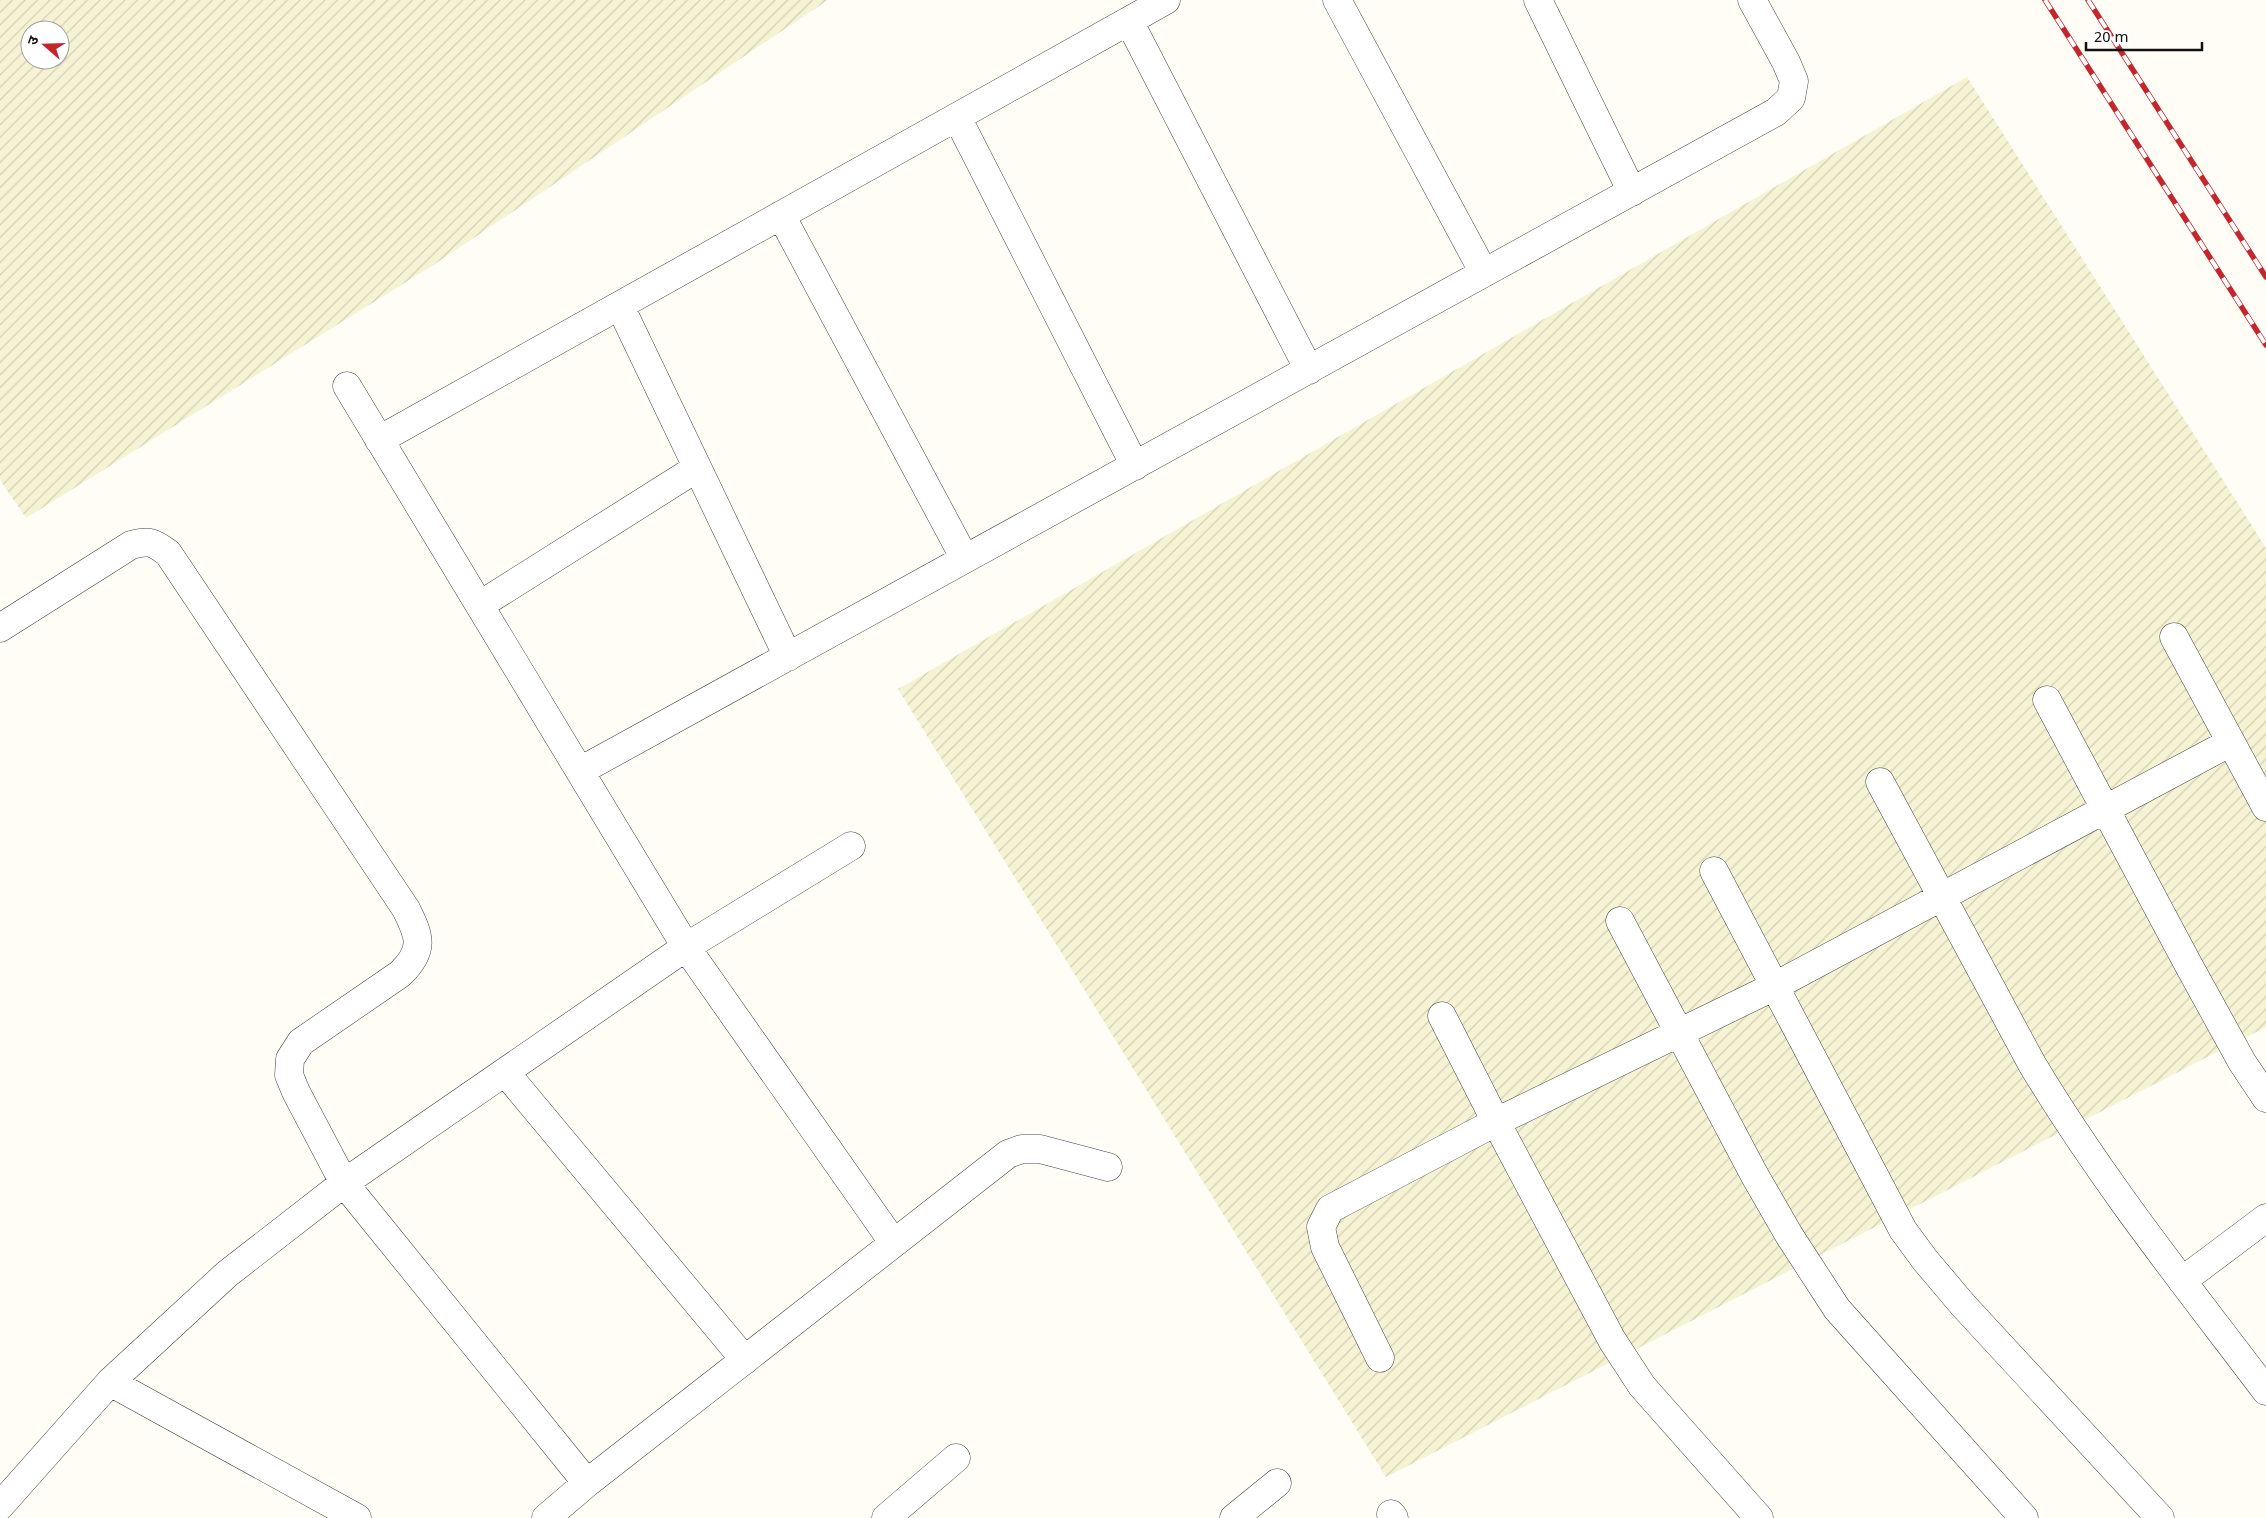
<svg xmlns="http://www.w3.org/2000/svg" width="2266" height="1518" font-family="Georgia,'Noto Sans Devanagari',serif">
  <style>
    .farmland { fill: url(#farmland-furrows); fill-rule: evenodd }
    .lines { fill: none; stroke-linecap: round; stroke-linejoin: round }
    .street-casing { stroke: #444; stroke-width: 29 }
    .street { stroke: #fff; stroke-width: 28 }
    .rail-casing { stroke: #c4262e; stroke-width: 5.5 }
    .rail { stroke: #fff; stroke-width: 4; stroke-dasharray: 11; stroke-linecap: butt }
  </style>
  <defs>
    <pattern id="farmland-furrows" width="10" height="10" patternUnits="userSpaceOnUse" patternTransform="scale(1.25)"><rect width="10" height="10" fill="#f6f3d4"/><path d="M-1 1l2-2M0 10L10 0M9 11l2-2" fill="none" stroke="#d2cfb5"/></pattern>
  </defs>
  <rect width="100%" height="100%" fill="#fffdf5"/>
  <path class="farmland" d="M0,0H828L435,264L26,518L0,480ZM30,30H60V60H30Z
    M1967,77L2266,548V1027L1386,1477L898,689Z"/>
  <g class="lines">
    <g class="street-casing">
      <path id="street" d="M1337,0L1484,273
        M1538,0L1632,192
        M1129,21L1309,370
        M957,117L1135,466
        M781,215L965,559
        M620,306L788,657
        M347,386L686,947L893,1242
        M379,440L1166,0
        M480,605L697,468
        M0,628L131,545C149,540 153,542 168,553L406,909C420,937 425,950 400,974L301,1042L290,1059L289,1075L296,1092L344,1183L587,1483
        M2174,637L2266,807
        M2047,700L2188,964L2242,1062L2266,1098
        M580,771L1776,112L1791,98L1794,81L1786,62L1752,0
        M1880,782L2032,1064C2101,1179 2185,1284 2266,1391
        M1714,871L1903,1230L1925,1260L1963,1305L2160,1518
        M1620,921L1755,1176L1789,1235L1837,1309L2024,1518
        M1442,1016L1496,1122L1612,1340L1642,1386L1759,1518
        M505,1072L745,1360
        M2182,1281L2266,1218
        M1380,1358L1325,1247L1321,1227L1330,1209L1496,1122L1775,986L2231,742
        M110,1382L357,1518
        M0,1506L110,1382L227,1274L344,1183L686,947L851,846
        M1391,1514L1394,1518
        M546,1518L587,1483L1008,1154L1022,1149H1040L1108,1167
        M886,1518L956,1458
        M1234,1518L1277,1483"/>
    </g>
    <use href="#street" class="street"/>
    <g class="rail-casing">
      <path id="rail" d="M2045,0L2266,345
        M2088,0L2266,277"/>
    </g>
    <use href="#rail" class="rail"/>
  </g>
  <g transform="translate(45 45) rotate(290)"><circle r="24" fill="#ffffff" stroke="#a0a0a0"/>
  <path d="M0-4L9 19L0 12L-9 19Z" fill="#c4262e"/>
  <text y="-8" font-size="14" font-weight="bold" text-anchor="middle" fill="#111111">उ</text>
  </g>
  <path d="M2086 42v8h116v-8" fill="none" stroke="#111111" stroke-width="2.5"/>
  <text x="2094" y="42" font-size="15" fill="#111111" stroke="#ffffff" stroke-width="4" paint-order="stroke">20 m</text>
</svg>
